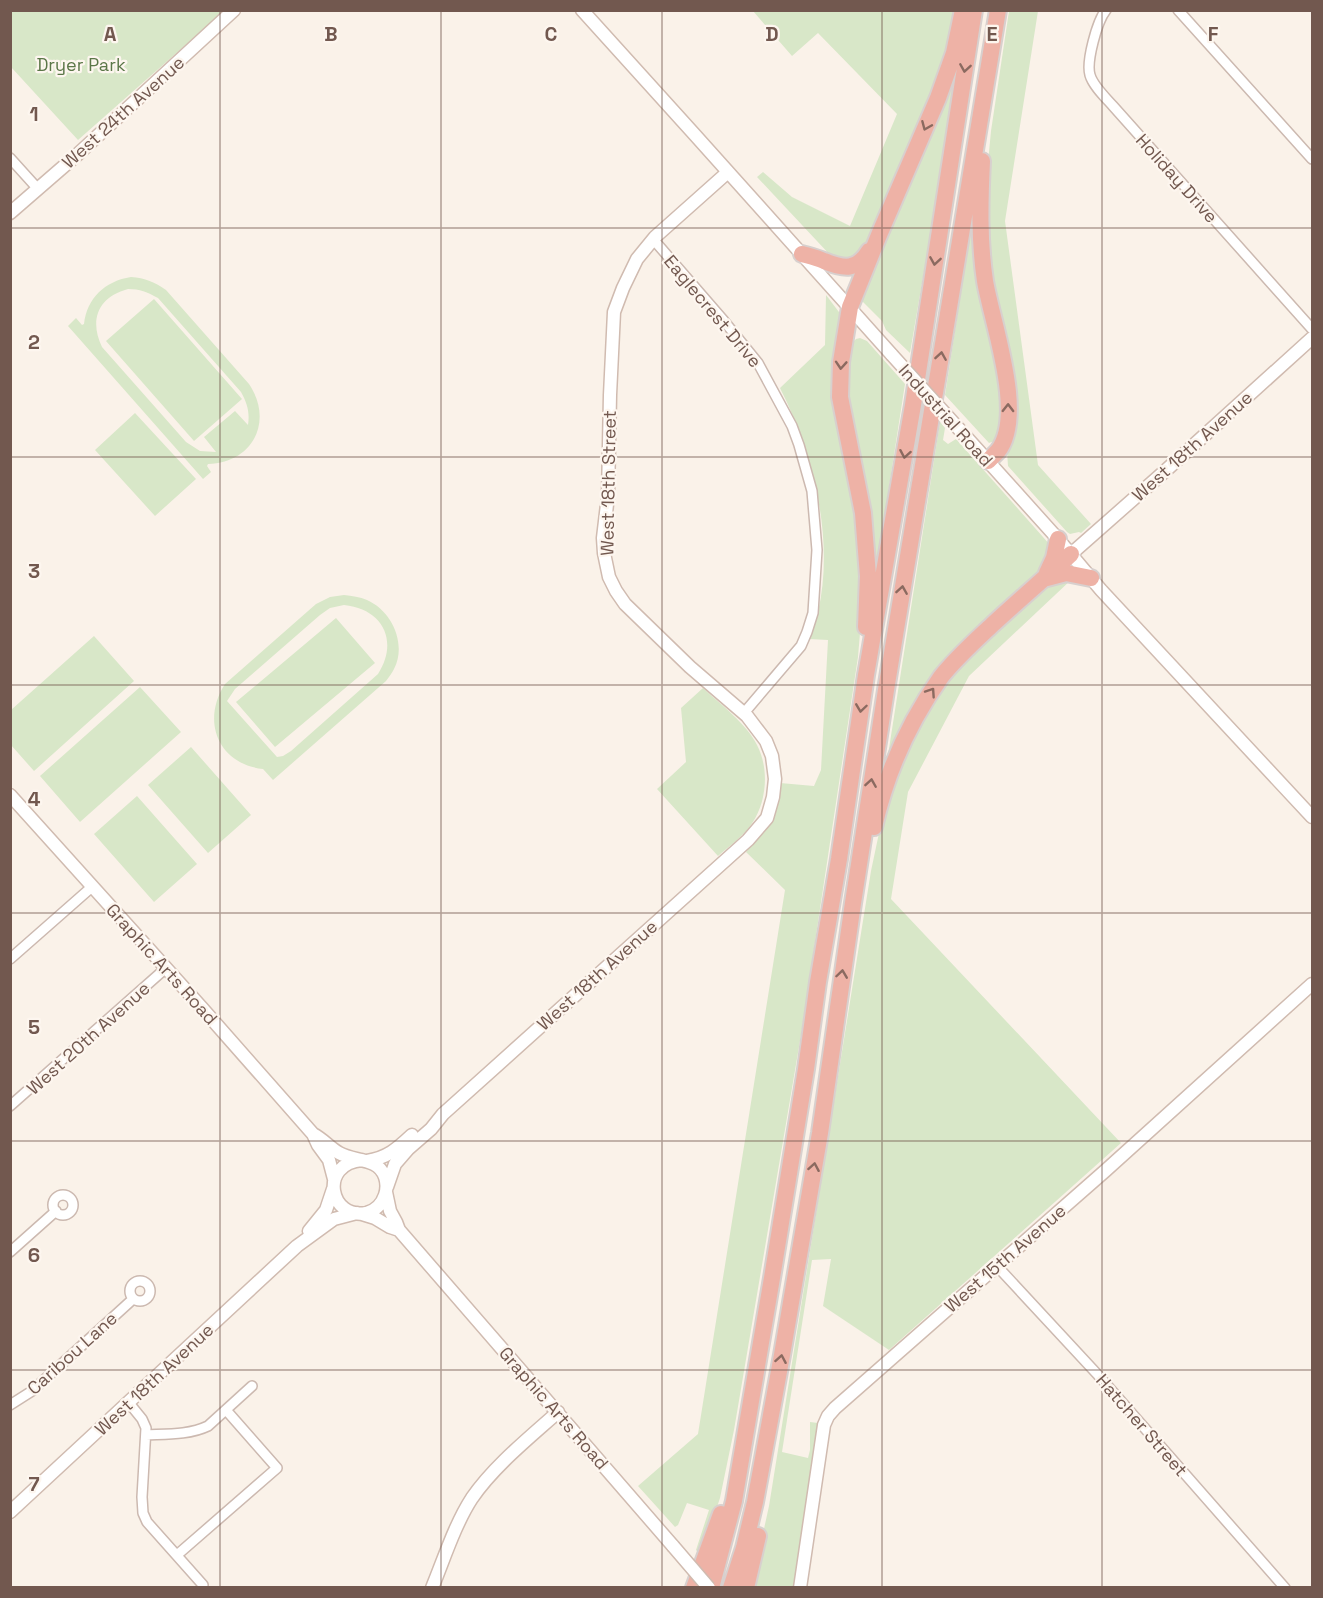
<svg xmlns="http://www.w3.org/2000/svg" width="1323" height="1598" font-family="'Space Grotesk',sans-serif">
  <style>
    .green { fill: #d8e7c8; fill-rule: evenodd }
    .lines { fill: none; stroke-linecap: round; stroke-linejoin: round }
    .street-casing { stroke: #ccb9b0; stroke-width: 12 }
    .secondary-casing { stroke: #d0bbb0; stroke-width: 15 }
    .highway-casing { stroke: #d8d0ce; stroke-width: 20 }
    .street { stroke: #fff; stroke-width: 9 }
    .secondary { stroke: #fff; stroke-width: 12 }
    .highway { stroke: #eeb2a6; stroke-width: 16 }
    .secondary-bridge-casing { stroke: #d0bbb0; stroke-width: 15; stroke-linecap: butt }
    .secondary-bridge { stroke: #fff; stroke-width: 12 }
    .oneway { stroke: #8b6a60 }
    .grid { fill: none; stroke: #72584f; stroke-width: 1.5; stroke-opacity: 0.55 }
    .labels { text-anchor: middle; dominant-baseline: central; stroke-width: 4.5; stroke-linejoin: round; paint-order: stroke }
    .park-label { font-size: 18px; fill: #5b7748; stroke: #fdf6ef }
    .street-label { font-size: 18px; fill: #72584f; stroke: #fdf6ef }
    .grid-label { font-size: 20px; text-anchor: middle; font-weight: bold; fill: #72584f; stroke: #fdf6ef; stroke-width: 4.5; stroke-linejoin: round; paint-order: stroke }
  </style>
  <rect width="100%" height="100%" fill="#faf2e9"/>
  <path class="green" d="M11,10H224V11L78,140L11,67Z
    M753,11H959L933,97L863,250L849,261L831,256L757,177L763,172L792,197L850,226L897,114L818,33L792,56Z
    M1009,11H1038L1005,221L1038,465L1091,524L1081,533L1079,532L1070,534L1067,532L1008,466L1007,451L1010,448L1015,426L1017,401L1013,369L999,313L989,261L987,173L991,131Z
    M947,85H953L933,219L910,353L886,330L882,321L858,297Z
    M974,208L1006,414L997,440L989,443L945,395Z
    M131,277C145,278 155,282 166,290L249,384C274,421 253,463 208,464L207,466L211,472L203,479L68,326L76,318L82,325L84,324C87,298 105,281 131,277ZM128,289C140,289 147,292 158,298L241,392C247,403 250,412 248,425L235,411L204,437L216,452L200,451L186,442L102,347C89,320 98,297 128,289Z
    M826,295L842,316L851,471L862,609L858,657L801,1035L734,1430L720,1498L701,1556L696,1550L709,1510L687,1503L678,1525L675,1527L638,1486L698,1434L785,890L746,852L764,831L780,783L814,786L821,770L828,640L809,639C812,630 816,621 818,612C835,539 813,453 780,388L825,345Z
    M154,299L242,399L194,441L106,341Z
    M860,338L867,341L905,384L876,571L844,385L852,343L856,339Z
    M135,413L196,479L155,516L95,450Z
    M940,422L945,428L943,440L948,444L956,439L1051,546L1052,550L1038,574L983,625L892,756L888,755Z
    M1072,579L969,676L908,792L891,899L1121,1143L889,1350L823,1306L831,1259L812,1260L782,1452L808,1458L810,1450V1422L818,1423L794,1587L751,1588L769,1506L871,871L879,833L892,785L911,738L956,668L1046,583Z
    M344,595C352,596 360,597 367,600C392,611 407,644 394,669C392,673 389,677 386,681L273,780L263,769C218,764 201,721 225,684L316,604L330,597ZM344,605C383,609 399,641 378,674L291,751L283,756L277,757L227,701L235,689L320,615L330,608Z
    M336,618L375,663L275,747L236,702Z
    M94,636L134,681L34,771L11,745V710Z
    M140,687L181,732L80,822L40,776Z
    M703,688C720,704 747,724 757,745C771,772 766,809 746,831C738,840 727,848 718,856L657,789L686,762L681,708Z
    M191,747L251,815L208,853L148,785Z
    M137,796L197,864L154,902L94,834Z"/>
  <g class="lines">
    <g class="street-casing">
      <path id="street" d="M1106,10C1097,21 1086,62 1090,75C1093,86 1106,98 1113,106L1312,329
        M1178,10L1312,159
        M10,158L38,189
        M653,239L724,321L758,363L792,426L799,445L812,491L817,550L813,613L807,632L801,646L744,713
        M10,959L93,886
        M10,1106L166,968
        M53 1205a10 10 0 1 1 20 0a10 10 0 1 1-20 0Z
        M10,1252L56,1211
        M996,1265L1098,1375L1285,1588
        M130 1291a10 10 0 1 1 20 0a10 10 0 1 1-20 0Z
        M129,1403L142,1419L146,1428L142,1497L143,1513L147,1522L203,1585
        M10,1405L32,1391L133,1299
        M146,1435C167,1434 189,1435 208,1426L252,1386
        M177,1555L277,1468L226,1410"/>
    </g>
    <g class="secondary-casing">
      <path id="secondary" d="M582,10L695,135L892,355
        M10,213L78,154L234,10
        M959,429L1058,539L1101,590L1312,817
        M1071,554L1164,472L1312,338
        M10,795L202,1008L313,1134L318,1145L329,1160L334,1179
        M313,1134C323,1139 329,1147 339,1153C354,1162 378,1157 385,1177C387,1183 387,1189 385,1195C382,1204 375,1211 366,1213C330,1220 318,1164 362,1160
        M367,1161C387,1158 397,1149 412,1135
        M387,1187L395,1164L408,1149L431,1129L443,1114L748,840L767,818L773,797L775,779L772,756L766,741L747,716L690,667L625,604L616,591L609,577L604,553L603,538L608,496L610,395L614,312L623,288L637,259L655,237L728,172
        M386,1192L390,1211L396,1222L399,1230L673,1546
        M362,1214L375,1218L390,1227L399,1230
        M309,1231L326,1210L333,1189
        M10,1512L297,1246L334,1219L357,1213
        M432,1588C444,1559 455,1524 472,1498C494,1466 529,1438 558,1412
        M800,1588L824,1425L828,1416L835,1408L1105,1171L1312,984"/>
    </g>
    <g class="highway-casing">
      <path id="highway" d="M982,161C980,201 979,241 985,281C992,323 1026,415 998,451C995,454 991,458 988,461
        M802,254C809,256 817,258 824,261C844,269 857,271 869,251
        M1047,573L1054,558L1058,539
        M1047,578L1066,573L1091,578
        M866,627L868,576L863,513L840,397L841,362L850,307L879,235L938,98L954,53L963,10
        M874,827C886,774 909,722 941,677C956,658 974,642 992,625C1018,601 1045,578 1071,554
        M694,1588L721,1514
        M711,1588L734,1501L772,1278L806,1069L818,982L839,859L866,675L913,405L974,10
        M731,1588L744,1548L755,1502L782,1355L820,1133L853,903L886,690L998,10
        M746,1588L758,1536"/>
    </g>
    <use href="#street" class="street"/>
    <use href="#secondary" class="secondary"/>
    <use href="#highway" class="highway"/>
    <g class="secondary-bridge-casing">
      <path id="secondary-bridge" d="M892,355L959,429
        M673,1546L709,1588"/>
    </g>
    <use href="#secondary-bridge" class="secondary-bridge"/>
  </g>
  <defs><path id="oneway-chevron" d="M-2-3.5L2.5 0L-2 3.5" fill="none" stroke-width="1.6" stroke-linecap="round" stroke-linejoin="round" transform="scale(1.5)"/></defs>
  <g class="oneway">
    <use href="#oneway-chevron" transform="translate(965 68) rotate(99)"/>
    <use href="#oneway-chevron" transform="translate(926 126) rotate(113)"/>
    <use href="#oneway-chevron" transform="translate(935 261) rotate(99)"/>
    <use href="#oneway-chevron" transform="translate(941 356) rotate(-81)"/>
    <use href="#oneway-chevron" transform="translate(841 365) rotate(94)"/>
    <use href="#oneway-chevron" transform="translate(1008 408) rotate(-89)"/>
    <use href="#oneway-chevron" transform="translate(905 454) rotate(100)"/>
    <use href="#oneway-chevron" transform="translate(902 590) rotate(-81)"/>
    <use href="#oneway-chevron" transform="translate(931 692) rotate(-56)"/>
    <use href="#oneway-chevron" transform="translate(861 708) rotate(98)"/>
    <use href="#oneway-chevron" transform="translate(871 783) rotate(-81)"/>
    <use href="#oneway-chevron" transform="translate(842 974) rotate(-82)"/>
    <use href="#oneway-chevron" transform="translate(814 1167) rotate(-80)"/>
    <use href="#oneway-chevron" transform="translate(781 1359) rotate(-80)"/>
  </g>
  <path class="grid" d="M220,10V1588M441,10V1588M662,10V1588M882,10V1588M1102,10V1588M10,228H1312M10,457H1312M10,685H1312M10,913H1312M10,1141H1312M10,1370H1312"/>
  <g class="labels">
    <g class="park-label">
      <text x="81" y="64">Dryer Park</text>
    </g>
    <g class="street-label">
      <text transform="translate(123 112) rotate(-42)">West 24th Avenue</text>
      <text transform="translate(1177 178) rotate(48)">Holiday Drive</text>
      <text transform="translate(713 311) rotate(50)">Eaglecrest Drive</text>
      <text transform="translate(946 415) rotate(48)">Industrial Road</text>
      <text transform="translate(1192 446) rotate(-42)">West 18th Avenue</text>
      <text transform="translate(608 483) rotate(-89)">West 18th Street</text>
      <text transform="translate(162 964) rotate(48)">Graphic Arts Road</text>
      <text transform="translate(597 975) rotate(-42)">West 18th Avenue</text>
      <text transform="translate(88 1038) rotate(-42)">West 20th Avenue</text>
      <text transform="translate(1005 1258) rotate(-41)">West 15th Avenue</text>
      <text transform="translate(72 1353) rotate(-42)">Caribou Lane</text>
      <text transform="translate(154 1379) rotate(-43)">West 18th Avenue</text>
      <text transform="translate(554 1408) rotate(49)">Graphic Arts Road</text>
      <text transform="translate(1142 1425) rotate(49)">Hatcher Street</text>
    </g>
  </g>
  <g class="grid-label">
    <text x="110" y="41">A</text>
    <text x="331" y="41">B</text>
    <text x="551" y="41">C</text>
    <text x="772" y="41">D</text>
    <text x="992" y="41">E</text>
    <text x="1213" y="41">F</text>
    <text x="34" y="121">1</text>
    <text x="34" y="349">2</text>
    <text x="34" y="578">3</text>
    <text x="34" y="806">4</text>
    <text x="34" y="1034">5</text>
    <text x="34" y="1262">6</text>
    <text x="34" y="1491">7</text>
  </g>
  <rect width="1323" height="1598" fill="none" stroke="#72584f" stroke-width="24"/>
</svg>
